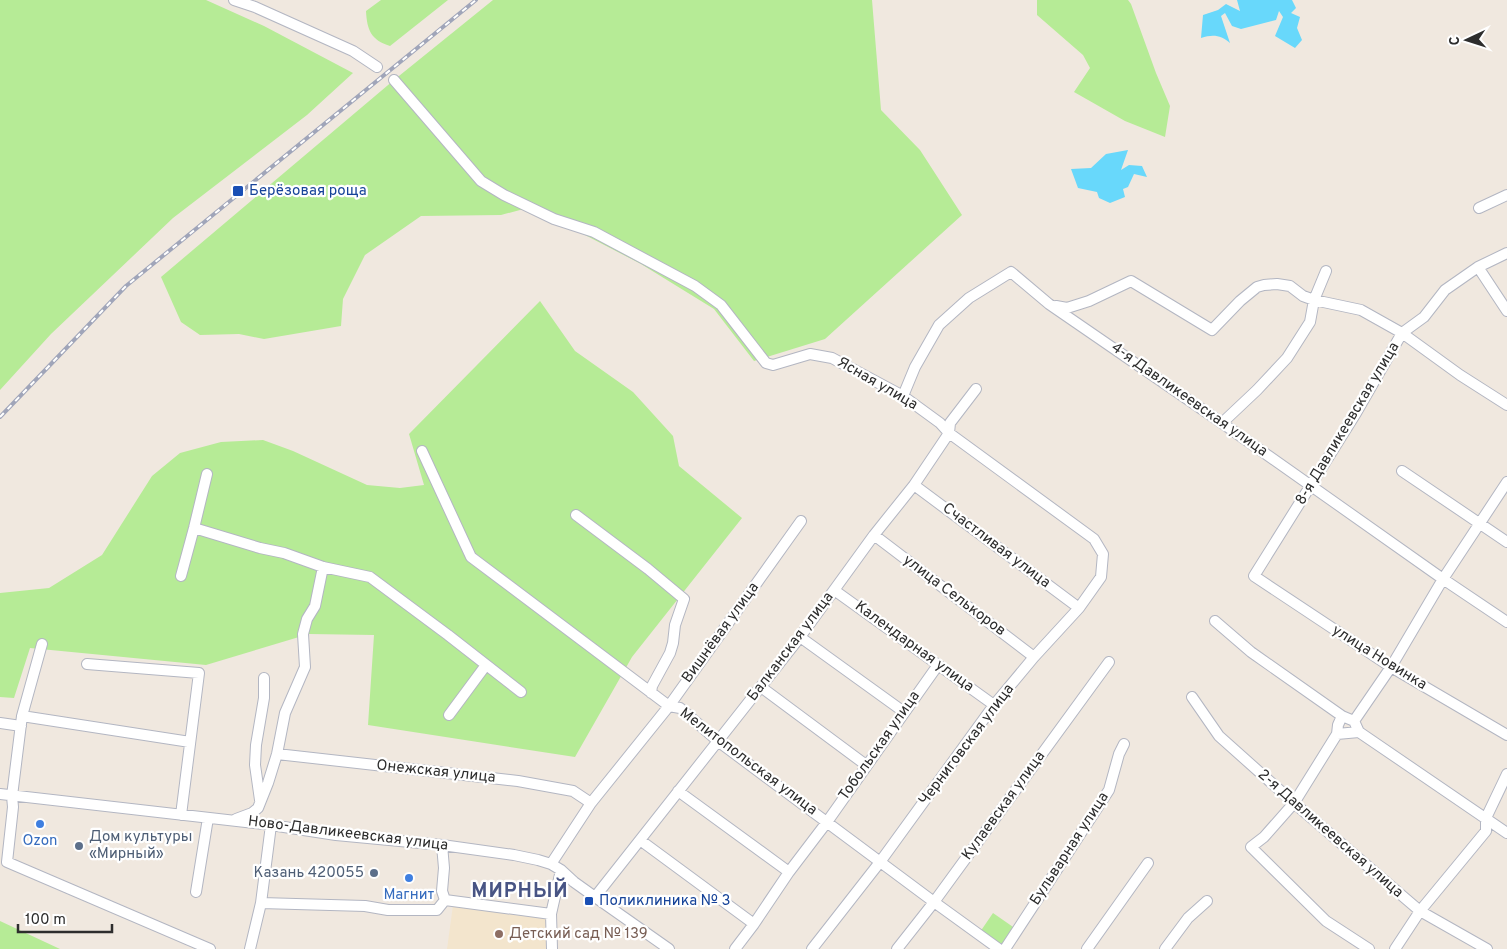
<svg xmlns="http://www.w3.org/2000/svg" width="1507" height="949" font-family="Overpass,sans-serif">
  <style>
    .education { fill: #f3e5cd }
    .green { fill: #b6eb96 }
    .water { fill: #68d8fb }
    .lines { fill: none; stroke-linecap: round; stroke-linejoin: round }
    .minor-casing { stroke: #b3b6c2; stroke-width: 12 }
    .minor { stroke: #fff; stroke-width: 10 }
    .rail-casing { stroke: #a0a5b9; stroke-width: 4 }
    .rail { stroke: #fff; stroke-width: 2; stroke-dasharray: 5.5; stroke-linecap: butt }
    .transit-dot { fill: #1a4fb4; stroke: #fff; stroke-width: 2 }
    .shop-dot { fill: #3f7fe0; stroke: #fff; stroke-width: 2 }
    .service-dot { fill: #5c6f8a; stroke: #fff; stroke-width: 2 }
    .education-dot { fill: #8d6e63; stroke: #fff; stroke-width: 2 }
    .labels { text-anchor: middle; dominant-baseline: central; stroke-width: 4.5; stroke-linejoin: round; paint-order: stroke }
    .transit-label { font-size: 15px; fill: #164399; stroke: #fff; text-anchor: start }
    .street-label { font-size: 15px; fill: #2d2d2d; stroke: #fff }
    .service-label { font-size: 15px; fill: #4e5e75; stroke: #fff; text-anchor: start }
    .shop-label { font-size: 15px; fill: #366cbe; stroke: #fff }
    .education-label { font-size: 15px; fill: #785e54; stroke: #fff; text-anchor: start }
    .district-label { font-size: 20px; font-weight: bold; letter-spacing: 1px; fill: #485484; stroke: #fff }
  </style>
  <rect width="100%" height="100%" fill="#f0e8df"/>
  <path class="education" d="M453,905L551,918L547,949H447Z"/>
  <path class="green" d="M0,0H206L264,26L353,73L307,115L173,218L51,334L0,390Z
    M381,0H448L390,46C371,40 367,30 366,11Z
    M493,0H872L881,110L920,150L962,215L825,339L754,361L714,309L641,264L531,207L501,215L421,216L365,255L343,299L341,326L264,339L239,334L200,335L181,322L161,277L394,80Z
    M1037,0H1128L1131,4L1156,73L1170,106L1165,137L1125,121L1074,92L1090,68L1083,55L1037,15Z
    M540,301L575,351L633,392L673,436L679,466L742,518L632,657L575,757L368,725L374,635L309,634L206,665L30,648L14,698L0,697V593L49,588L102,555L152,476L180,453L221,442L263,440L293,451L367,485L400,488L424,485L409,434Z
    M993,913L1016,929L1003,948L980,932Z
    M0,921L60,949H0Z"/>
  <path class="water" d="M1237,0H1292L1296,8L1291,13L1300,17L1297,28L1302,40L1295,48L1275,36L1283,17L1279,11L1276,20L1241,29L1232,26L1225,13L1221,16L1230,43C1221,35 1213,34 1201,38L1203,15L1218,10L1226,4L1240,11Z
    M1128,150L1121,170L1129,165L1142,166L1147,177L1134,174L1128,187L1123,189L1125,197L1110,203L1099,198L1097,192L1078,188L1071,169L1091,168L1106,154Z"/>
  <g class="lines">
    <g class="minor-casing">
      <path id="minor" d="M234,0L255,7L353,51L377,67
        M394,80L481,181L504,195L554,219L594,232L695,286L721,305L766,363L773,365L810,354L832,358L903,396L940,423L949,433L1094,539L1103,554L1101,577L1079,608L1034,657L994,705L880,862L812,949
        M1479,208L1507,195
        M1507,253L1478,267L1445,290L1424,317L1402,333L1356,413L1254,576L1391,667L1507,735
        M1478,267L1507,311
        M1056,306L1067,308L1089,301L1131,281L1212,330L1240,301L1257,287L1264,285L1277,284L1290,286L1303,296L1314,300L1361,310L1402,333L1460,375L1507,405
        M903,396L915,367L939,325L969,298L1011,272L1049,304L1222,423L1443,579L1507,622
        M1222,423L1257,390L1287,358L1310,322L1314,300L1326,271
        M422,451L471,557L669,706L680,708L719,742L934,902L999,949
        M1402,471L1507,542
        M914,485L1079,608
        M576,515L648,569L684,599L675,625L673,643L670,653L652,686L651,693
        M194,528L260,548L284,553L323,567L370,577L448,635L521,692
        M874,535L1034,657
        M181,576L194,528L207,474
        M834,590L994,705
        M1215,621L1251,652L1342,716L1354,721L1359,732L1507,833
        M800,637L904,712
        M42,644L22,716L12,796L13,807L7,862L210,949
        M87,664L199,673L181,815
        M761,687L866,765
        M1192,697L1219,736L1294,803L1420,911L1487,949
        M449,715L486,665
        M22,716L190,742
        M1342,716L1338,725L1337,734L1294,803L1264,837L1251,847L1326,921L1369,949
        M1354,721L1391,667L1443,579L1507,482
        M0,723L21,726
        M1337,734L1359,732
        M277,754L518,781L573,791L591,803
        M678,791L789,872
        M0,794L271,825L336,835L442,845L514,855L538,860L551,864L561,870L574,882L595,897L669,949
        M260,800L255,765L256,745L264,698V678
        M236,819L252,813L258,808L268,783L277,754L285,713L305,667L303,634L307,619L315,606L323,567
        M640,840L754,924
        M442,845L444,868L442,891L445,900
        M551,864L591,803L669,706L801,521
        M196,892L208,818
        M595,897L800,637L874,535L914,485L949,433L950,423L976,389
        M261,903L365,906L388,910H437L445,900L551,914
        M250,949L261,903L271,825
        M552,949L551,914L561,870
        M735,949L754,924L789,872L827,822L938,665
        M897,949L934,902L1109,662
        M1005,949L1109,790L1119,754L1124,744
        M1087,949L1148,863
        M1165,949L1188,918L1207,901
        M1395,949L1420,911L1486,831V818L1507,774"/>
    </g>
    <use href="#minor" class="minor"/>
    <g class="rail-casing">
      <path id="rail" d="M0,417L126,286L476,0"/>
    </g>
    <use href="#rail" class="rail"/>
  </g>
  <g class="transit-dot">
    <rect x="232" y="185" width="12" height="12" rx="2.5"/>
    <rect x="584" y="896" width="10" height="10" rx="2.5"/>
  </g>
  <g class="shop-dot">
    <circle cx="40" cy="824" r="5"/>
    <circle cx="409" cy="878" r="5"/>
  </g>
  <g class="service-dot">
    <circle cx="79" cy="846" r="5"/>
    <circle cx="374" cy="873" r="5"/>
  </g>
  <circle class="education-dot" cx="499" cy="934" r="5"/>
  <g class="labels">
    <g class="transit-label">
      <text x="249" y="191">Берёзовая роща</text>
      <text x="599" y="901">Поликлиника № 3</text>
    </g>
    <g class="street-label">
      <text transform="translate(877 384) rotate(30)">Ясная улица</text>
      <text transform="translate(1189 400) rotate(35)">4-я Давликеевская улица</text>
      <text transform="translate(1348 424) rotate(-59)">8-я Давликеевская улица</text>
      <text transform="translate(996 546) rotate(37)">Счастливая улица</text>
      <text transform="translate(954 596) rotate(37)">улица Селькоров</text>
      <text transform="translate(721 633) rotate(-54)">Вишнёвая улица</text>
      <text transform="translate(791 647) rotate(-53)">Балканская улица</text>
      <text transform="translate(914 647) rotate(36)">Календарная улица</text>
      <text transform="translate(1379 658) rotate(32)">улица Новинка</text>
      <text transform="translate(967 745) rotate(-53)">Черниговская улица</text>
      <text transform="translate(880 746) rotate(-55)">Тобольская улица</text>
      <text transform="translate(748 762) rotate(37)">Мелитопольская улица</text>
      <text transform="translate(436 772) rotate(6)">Онежская улица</text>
      <text transform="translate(1004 806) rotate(-54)">Кулаевская улица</text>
      <text transform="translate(348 834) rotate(7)">Ново-Давликеевская улица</text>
      <text transform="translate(1330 834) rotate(41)">2-я Давликеевская улица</text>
      <text transform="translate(1070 849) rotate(-57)">Бульварная улица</text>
    </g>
    <g class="service-label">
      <text x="89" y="837">Дом культуры<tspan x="89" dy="17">«Мирный»</tspan></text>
      <text x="364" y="873" text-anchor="end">Казань 420055</text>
    </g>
    <g class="shop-label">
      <text x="40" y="841">Ozon</text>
      <text x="409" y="895">Магнит</text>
    </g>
    <g class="education-label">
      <text x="509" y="934">Детский сад № 139</text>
    </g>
    <g class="district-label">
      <text x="520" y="892">МИРНЫЙ</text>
    </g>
  </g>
  <g transform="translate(1467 40) rotate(266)" stroke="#ffffff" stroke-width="4" paint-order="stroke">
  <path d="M0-4L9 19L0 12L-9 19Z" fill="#2d2d2d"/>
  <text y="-8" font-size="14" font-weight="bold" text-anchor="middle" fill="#2d2d2d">С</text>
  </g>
  <path d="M18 924v8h94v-8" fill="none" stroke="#2d2d2d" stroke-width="2.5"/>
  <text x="25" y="924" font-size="15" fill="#2d2d2d" stroke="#ffffff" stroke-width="4" paint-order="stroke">100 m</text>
</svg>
